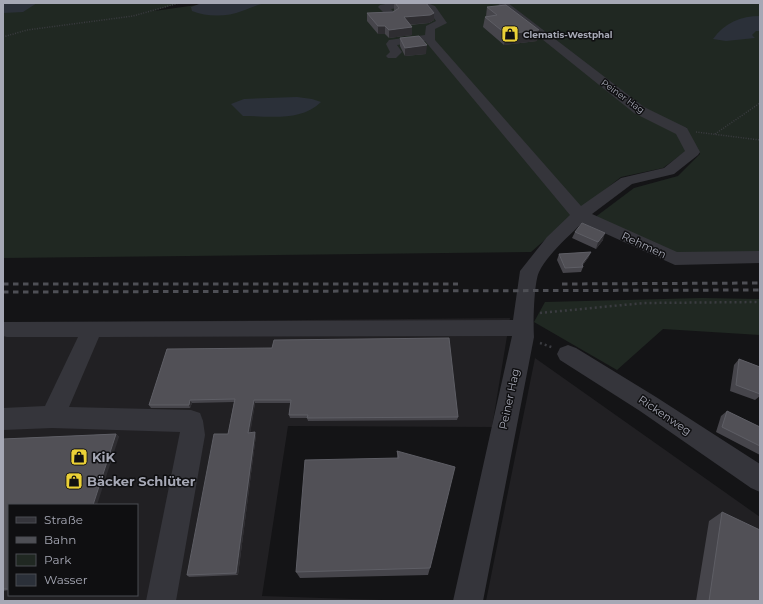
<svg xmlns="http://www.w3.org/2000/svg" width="763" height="604" font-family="Montserrat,sans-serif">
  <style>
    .built { fill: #212023; fill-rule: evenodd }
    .green { fill: #202822 }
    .water { fill: #2b3039 }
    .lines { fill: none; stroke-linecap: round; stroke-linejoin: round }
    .path-far1 { stroke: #3b3c41; stroke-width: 1.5; stroke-dasharray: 1 1.5; stroke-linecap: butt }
    .path { stroke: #3b3c41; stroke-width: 2.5; stroke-dasharray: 2 3; stroke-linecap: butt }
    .minor { fill: #35353b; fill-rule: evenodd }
    .rail { stroke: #4e4f55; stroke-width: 3; stroke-dasharray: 5.5 4.5; stroke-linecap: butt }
    .wall { fill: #46454b }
    .shaded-wall { fill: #2e2d31 }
    .building { fill: #515056; stroke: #5e5e65 }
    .labels { text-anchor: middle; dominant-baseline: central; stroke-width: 3; stroke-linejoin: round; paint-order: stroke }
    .far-poi-label { font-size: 9px; font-weight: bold; fill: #a6a8b5; stroke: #0f0f11; text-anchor: start }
    .far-street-label { font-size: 9px; fill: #a6a8b5; stroke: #0f0f11 }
    .street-label { font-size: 11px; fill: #a6a8b5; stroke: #0f0f11 }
    .near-poi-label { font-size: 13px; font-weight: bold; fill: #a6a8b5; stroke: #0f0f11; text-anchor: start }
  </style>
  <rect width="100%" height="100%" fill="#141416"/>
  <path class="built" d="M510,318L492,427L288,426L262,596L412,601H3V323ZM9,505H137V595H9Z
    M535,358L760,517V601H486Z"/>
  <path class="green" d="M3,3H179L154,11L211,3H760V252L678,255L594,218L634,188L678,176L700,154L686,127V151L663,168L621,177L578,211L531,252L3,258Z
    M702,298L760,299V335L663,329L617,370L534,322L545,302Z"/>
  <path class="water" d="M3,3H37L23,12L3,13Z
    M202,3H267C258,4 251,8 242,11C227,17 207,17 192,11L191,7Z
    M760,16V31H756L752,35L755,38L726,41L713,39C724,23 741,16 760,16Z
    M297,97L312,99L321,102C301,122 269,116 243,116L231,104L244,99Z"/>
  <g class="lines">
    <path class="path-far1" d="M3,37L27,30L133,16L179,3
      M696,132L760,140
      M715,134L760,103"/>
    <path class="path" d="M540,313L644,303L760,302
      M540,343L554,348"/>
    <path class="minor" d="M391,3H427L435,6L447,23L435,29V40L581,206L621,178L664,168L685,151L676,134L634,113L497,3H508L644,107L687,128L700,152L698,155L674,174L632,184L592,214L677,252L760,251V263L675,265L582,223C569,236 547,255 539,272C534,282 533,324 534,337L483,601H453L512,336L99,337L69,407L191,410L200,413L203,421L205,435L176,601H146L180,432L52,428L3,430V408L45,406L78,337H7L3,336V322L513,320L520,271L547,237L570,215L425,41L397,45L402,52L396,58H388L386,56L390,52L386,44L389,40L425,35L426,26L436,21C422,0 413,6 391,9L397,15L392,18L388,17L378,7L380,5Z
      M568,345L576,348L656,397L760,464V492L751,488L640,411L560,360L557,354L560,348Z"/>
    <path class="rail" d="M3,284H458
      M562,284L760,283
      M3,292L760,290"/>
  </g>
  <path class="wall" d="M394,3H424L434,20L429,23L410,25L412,27V35L389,38L385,34H378L367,21V13L393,12L394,10Z
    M487,7L537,41L504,45L483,27L485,17L486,16Z
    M400,38L426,54L405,56L400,46Z
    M575,232L603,240L596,249L572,238Z
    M591,252L588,258L583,265V267L581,272L563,273L557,260L559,254Z
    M167,349L458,417L457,420L308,421L307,418H290L289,415L291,403H255L250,433L256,435L238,575L189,577L187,575L228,434L234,402L192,403L190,408H151L149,405Z
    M739,359L760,367V396L755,400L730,391L734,365Z
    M727,411L760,427V455L716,432L721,416Z
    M116,434L119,437L9,505V590L3,591V439Z
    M397,451L430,568L428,575L300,578L296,572L397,458Z
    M722,512L760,601H696L709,521Z"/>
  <path class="shaded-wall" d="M434,13V20L429,23L404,25V17Z
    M378,26H385V34H378Z
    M412,27V35L389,38V30Z
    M539,30L537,41L504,45L506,34Z
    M427,45L426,54L405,56V48Z
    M605,233L603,240L596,249L598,242Z
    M591,252L588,258L581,267L582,264Z
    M190,400L192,403L190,408L189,405Z
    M254,400L255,403L250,435L248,433Z
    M255,432L256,435L238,575L236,573Z
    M116,434L119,437L97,505H93Z"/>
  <path class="building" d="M395,3H426L434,13L430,15L404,17L412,27L389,30L385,26H378L367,13L393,12L399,8Z
    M506,5L539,30L506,34L485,17L497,15L487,7Z
    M419,36L427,45L405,48L400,38Z
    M582,223L605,233L598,242L575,232Z
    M591,252L582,264L583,267L565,268L559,254Z
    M449,338L458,417L307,418L308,415H289L291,400H254L248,433L255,432L236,573L187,575L214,434H228L235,399L190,400L189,405H149L167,349L272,348L274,340Z
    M739,359L760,367V394L736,385Z
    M727,411L760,427V446L722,427Z
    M116,434L93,505H9V589H3V439Z
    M397,451L455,467L430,568L296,572L305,460L399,458Z
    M722,512L760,530V601H709Z"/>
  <defs>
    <g id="shop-square" transform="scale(0.9)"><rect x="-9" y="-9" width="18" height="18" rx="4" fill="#ebd137" stroke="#0f0f11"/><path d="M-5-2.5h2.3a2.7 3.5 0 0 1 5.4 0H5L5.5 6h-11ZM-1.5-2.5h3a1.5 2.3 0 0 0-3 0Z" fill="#111"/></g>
  </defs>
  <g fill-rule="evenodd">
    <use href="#shop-square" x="510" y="34"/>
    <use href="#shop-square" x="79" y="457"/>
    <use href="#shop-square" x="74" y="481"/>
  </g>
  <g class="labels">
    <g class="far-poi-label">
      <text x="523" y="34">Clematis-Westphal</text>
    </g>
    <g class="far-street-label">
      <text transform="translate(623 96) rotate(36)">Peiner Hag</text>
    </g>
    <g class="street-label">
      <text transform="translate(644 245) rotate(25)">Rehmen</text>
      <text transform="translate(509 399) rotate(-78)">Peiner Hag</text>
      <text transform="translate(665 415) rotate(34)">Rickenweg</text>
    </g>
    <g class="near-poi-label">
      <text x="92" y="457">KiK</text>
      <text x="87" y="481">Bäcker Schlüter</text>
    </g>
  </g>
  <rect width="763" height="604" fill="none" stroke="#a6a8b5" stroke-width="8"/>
  <rect x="8" y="504" width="130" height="92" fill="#0f0f11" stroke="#4b4c53"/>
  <rect x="16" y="517" width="20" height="6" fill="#35353b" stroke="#4b4c53"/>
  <text x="44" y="524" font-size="12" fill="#a6a8b5">Straße</text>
  <rect x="16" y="537" width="20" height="6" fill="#4e4f55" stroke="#4b4c53"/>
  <text x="44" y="544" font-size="12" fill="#a6a8b5">Bahn</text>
  <rect x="16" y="554" width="20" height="12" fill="#202822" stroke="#4b4c53"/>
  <text x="44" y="564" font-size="12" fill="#a6a8b5">Park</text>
  <rect x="16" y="574" width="20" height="12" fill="#2b3039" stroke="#4b4c53"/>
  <text x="44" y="584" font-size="12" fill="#a6a8b5">Wasser</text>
</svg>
